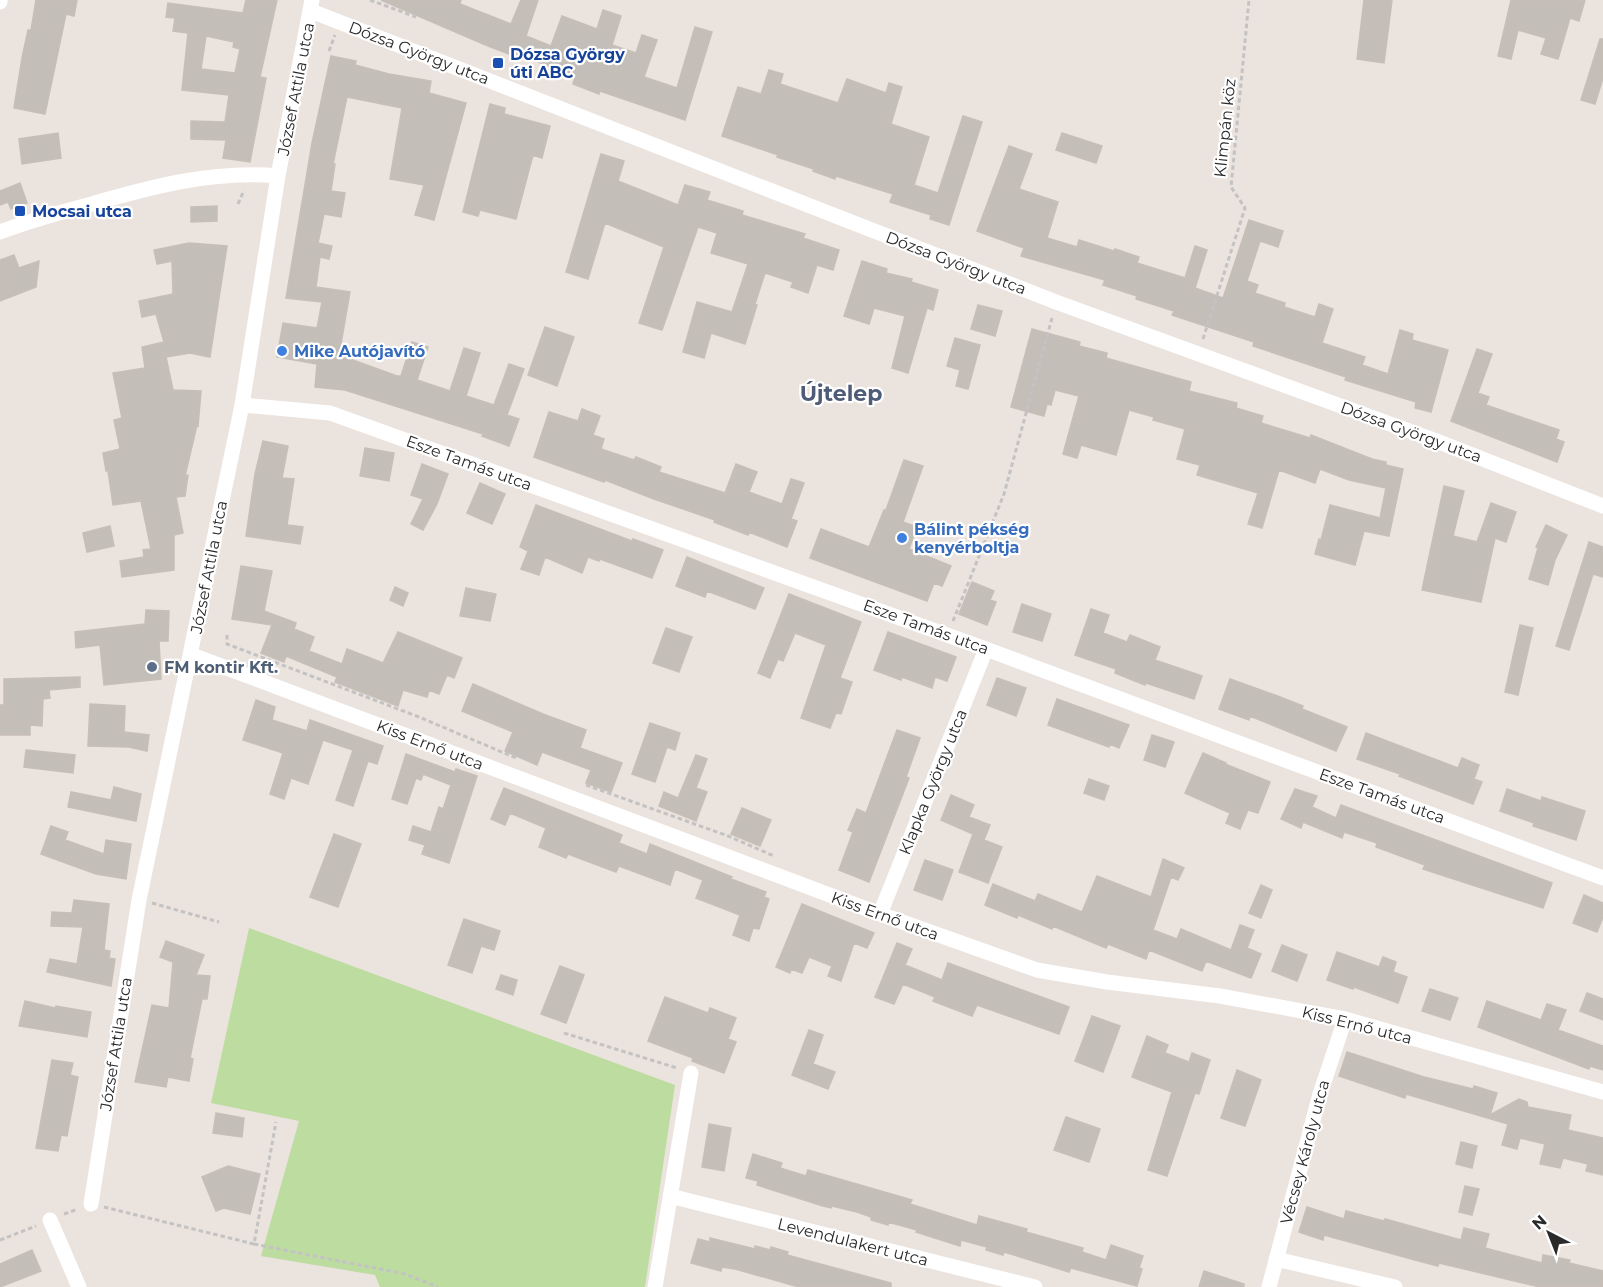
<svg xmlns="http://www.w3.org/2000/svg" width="1603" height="1287" font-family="Montserrat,sans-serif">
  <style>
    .green { fill: #bddc9f }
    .building { fill: #c4beb9; stroke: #c6bfb7; stroke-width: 1.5; fill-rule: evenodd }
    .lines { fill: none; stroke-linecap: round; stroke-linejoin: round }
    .path { stroke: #c3c3c3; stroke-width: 3; stroke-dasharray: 4.5 3; stroke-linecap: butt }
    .street { stroke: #fff; stroke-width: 15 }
    .transit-dot { fill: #1a4fb4; stroke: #fff; stroke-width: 2 }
    .shop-dot { fill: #3f7fe0; stroke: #fff; stroke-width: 2 }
    .service-dot { fill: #5c6f8a; stroke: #fff; stroke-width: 2 }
    .labels { text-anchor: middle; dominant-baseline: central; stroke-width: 4.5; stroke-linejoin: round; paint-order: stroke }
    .street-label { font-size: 16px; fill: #2a2a2a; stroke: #fff }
    .transit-label { font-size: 16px; font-weight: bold; fill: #164399; stroke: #fff; text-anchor: start }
    .shop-label { font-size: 16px; font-weight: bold; fill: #366cbe; stroke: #fff; text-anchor: start }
    .service-label { font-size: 16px; font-weight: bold; fill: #4e5e75; stroke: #fff; text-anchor: start }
    .district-label { font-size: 22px; font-weight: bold; fill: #4f5c77; stroke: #fff }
  </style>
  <rect width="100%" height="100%" fill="#ebe3de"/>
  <path class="green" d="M249,928L675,1085L645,1287H380L375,1275L261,1256L299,1121L211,1103Z"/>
  <path class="building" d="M36,0H77L74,16L66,14L45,114L14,108L22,58L28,30H31Z
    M246,0H277L260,77L266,78L250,162L223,158L226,140L191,139V121L225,122L229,95L182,90L188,33L173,31L175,18L166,17L168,3L243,13ZM206,36L234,42L233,47L240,49L235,73L201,69Z
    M381,0H461L460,4L511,24L521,0H538L526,36L551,46L562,16L597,29L603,10L621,16L612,45L636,53L642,35L657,40L644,77L677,88L695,27L712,32L685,120L600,91L599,94L573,84L575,77L526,57L525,60L488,46Z
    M1364,0H1392L1384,63L1357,59Z
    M1511,0H1585L1579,21L1570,18L1558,59L1541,54L1546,38L1518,30L1511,59L1498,56Z
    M1600,39H1603V78L1595,104L1581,100Z
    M331,56L356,61L355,65L389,74L431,81L429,93L466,103L434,220L415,215L424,185L390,179L402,108L347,97L333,164H335L331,191L345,193L341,217L324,214L318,243L332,246L329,259L320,257L316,287L350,292L339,355L397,376H401L412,342L428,347L417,380L450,391L464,348L480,353L466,396L494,405L509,364L524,369L507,415L519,419L509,446L482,436L483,434L345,390L315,387L317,364L277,357L283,323L317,328L322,302L286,298L312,143Z
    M769,70L783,74L780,84L838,103L847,79L886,93L889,83L902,87L891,124L929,137L914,185L938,193L963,116L982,122L949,225L930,219L931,215L890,202L893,194L836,176L835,179L813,171L814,169L777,157L778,155L722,136L738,87L761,94Z
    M490,104L505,108L504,114L550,126L542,158L533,155L516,219L480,210L478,216L463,212Z
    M58,133L61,158L22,164L19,139Z
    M1062,133L1102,146L1096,163L1056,150Z
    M1009,146L1032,154L1019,189L1058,202L1047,238L1077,247L1079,240L1114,251L1115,249L1139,257L1137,263L1185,278L1195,246L1207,250L1195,288L1223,298L1249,220L1283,231L1278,247L1260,241L1247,281L1258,285L1255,293L1285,303L1284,307L1315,317L1319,304L1333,309L1322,343L1365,357L1362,365L1388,374L1400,330L1413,334L1412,340L1448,350L1431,412L1415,408L1416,402L1345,380L1346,377L1253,346L1254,342L1172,315L1174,311L1136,299L1137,296L1103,285L1105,280L1021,256L1024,248L977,231Z
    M601,154L624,161L618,181L678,205L685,185L710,192L707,200L743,211L742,215L805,234L803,238L839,250L833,270L817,265L808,293L791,287L793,282L765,273L755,304L757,305L745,344L711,333L704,358L683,352L697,302L732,312L748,264L711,253L717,233L698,227L662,330L639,323L664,247L605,223L588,279L566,272Z
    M20,183L27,203L11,209L8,202L0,205V191Z
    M217,206V221L191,222V207Z
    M189,243L227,246L210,357L190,353L166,357L173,390L201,391L198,426L197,425L185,476L188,475L185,496L176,497L183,533L174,535V570L122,577L120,561L144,557L143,550L151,549L141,501L113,505L108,471H106L103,453L120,449L114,420L122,418L113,373L145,368L142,347L164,342L156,314L142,317L139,301L173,294L172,261L157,264L154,250Z
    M14,255L19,268L39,261L36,287L0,301V260Z
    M862,261L887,269L886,273L912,279L911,282L938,290L933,310L927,308L908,373L892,368L905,316L874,308L869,324L844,316Z
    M978,305L1002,311L995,336L971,329Z
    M545,327L574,337L557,386L528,375Z
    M1032,329L1080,342L1079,346L1107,353L1106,358L1191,382L1189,391L1237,403L1236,408L1263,416L1261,423L1310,438L1311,435L1372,459L1386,462V465L1403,469L1389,536L1364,531L1355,565L1315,554L1319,539L1321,540L1330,505L1380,518L1386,488L1349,480L1320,469L1315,483L1279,470L1262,528L1248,524L1258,493L1197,475L1200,465L1177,459L1185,429L1153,420L1154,417L1129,410L1116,455L1081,445L1077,458L1063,454L1079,396L1055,390L1051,405L1047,404L1044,416L1011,407Z
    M955,338L980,345L968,389L956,386L960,370L947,366Z
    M1477,349L1492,354L1478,393L1489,397L1486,405L1559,430L1556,439L1564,442L1557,462L1451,421Z
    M582,409L600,416L593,435L604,439L601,449L634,460L636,457L661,467L659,472L725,493L736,464L757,472L749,492L782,504L791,479L804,483L791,519L797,521L787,547L749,532L748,535L714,522L715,520L654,499L605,480L604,482L534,457L549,412L578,421Z
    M263,441L288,446L282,478L294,479L287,525L303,527L300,544L246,536L255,474Z
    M365,448L394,453L389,481L360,476Z
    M904,460L923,466L903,522L917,527L909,549L951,566L942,586L934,583L927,601L810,558L821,529L869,547L884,510H886Z
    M422,464L448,474L437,504L423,530L411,524L423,499L411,495Z
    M480,483L505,494L492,524L467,513Z
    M1444,486L1464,491L1453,536L1477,542L1491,503L1516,512L1506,542L1495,538L1481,602L1422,590Z
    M536,505L632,541L633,539L663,550L652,578L600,559L599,561L588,557L582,573L545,557L539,575L521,569L528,551L520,547Z
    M1546,525L1567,535L1555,560L1548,585L1529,579L1538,548L1536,547Z
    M110,526L114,546L87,552L83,533Z
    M1589,542L1603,547V577L1593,574L1569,650L1556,646Z
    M687,557L764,588L755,609L707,591L705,597L676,586Z
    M241,566L272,571L264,611L296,623L294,629L314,637L309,651L342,664L347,649L383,663L398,632L462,658L454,678L447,675L439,694L429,690L427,697L403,690L398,706L335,682L337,677L286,656L284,662L261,653L272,625L232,619Z
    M972,582L994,591L990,600L996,602L987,625L959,614Z
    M395,587L408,593L403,606L390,600Z
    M466,588L496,594L490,621L460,616Z
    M789,594L861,622L840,678L852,682L841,714L836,713L830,728L801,718L826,645L795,633L783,661L778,659L770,678L758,673Z
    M1022,604L1051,614L1042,641L1013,632Z
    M1091,609L1109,615L1103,633L1127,642L1130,635L1160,647L1155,660L1202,676L1194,699L1146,683L1145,685L1115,673L1116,669L1075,655Z
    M146,610L169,611L168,641H159L161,679L104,685L100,645L76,648L75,632L145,624Z
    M1520,625L1533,628L1518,695L1505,692Z
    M666,628L692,637L679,672L653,663Z
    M888,632L956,657L947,681L935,677L932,688L902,677L901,680L874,670Z
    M80,677V687L49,690L50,698L43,699L42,726L30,725V735H0V705H4V679Z
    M997,678L1026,688L1016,716L987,705Z
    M1230,679L1275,695L1303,706L1302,709L1347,727L1336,751L1250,716L1249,720L1219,709Z
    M473,684L543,714L586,730L580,748L622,763L611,792L586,783L591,770L542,752L537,765L505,751L513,732L462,711Z
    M1057,699L1129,725L1119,748L1110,744L1109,747L1048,725Z
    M256,700L275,707L272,720L307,731L310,720L383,746L377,764L368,761L353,806L336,800L353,750L323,740L308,784L291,778L284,799L270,794L283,753L243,740Z
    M90,704L125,706L124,732L149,735L147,751L129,747L88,746Z
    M650,723L680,733L675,750L667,747L655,782L632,774Z
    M897,730L920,738L906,777L909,778L869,882L839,870L853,832L848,830L857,809L866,813Z
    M1366,733L1458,768L1462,758L1479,765L1474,779L1482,782L1473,804L1399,776L1400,774L1357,759Z
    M1152,735L1174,742L1165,767L1144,760Z
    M26,750L75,755L73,773L24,767Z
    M1203,753L1226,763L1225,764L1270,782L1258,813L1248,810L1240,829L1226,823L1230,813L1185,793Z
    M406,754L455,772L456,769L477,776L449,863L422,854L425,845L409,840L413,826L431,832L439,807L443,809L451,785L423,774L421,780L416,778L407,804L392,799Z
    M696,755L707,759L696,788L707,792L696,821L659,806L664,792L678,798Z
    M1089,779L1109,786L1104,800L1084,793Z
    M114,787L141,794L136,821L68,807L71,792L111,800Z
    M504,788L622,835L619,843L647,854L650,844L732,877L731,879L766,892L764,897L769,899L759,929L753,928L749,941L733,935L740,915L696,898L703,880L675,869L670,885L619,866L616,872L568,854L566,858L539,847L546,828L510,813L505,825L491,819Z
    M1295,789L1317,796L1312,807L1336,818L1341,805L1552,883L1543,908L1423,869L1425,865L1376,847L1377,843L1344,832L1342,838L1303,822L1301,828L1281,819Z
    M1507,789L1541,801L1542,797L1585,811L1576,840L1533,826L1534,823L1500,811Z
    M951,795L974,805L969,817L990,825L984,840L1002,847L988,883L959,872L973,834L941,820Z
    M742,808L771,820L760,846L731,834Z
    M51,826L68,832L65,840L104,854L106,840L131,844L126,879L96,874L41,854Z
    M334,834L361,844L338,907L310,897Z
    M1163,859L1184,868L1178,880L1171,877L1153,930L1177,939L1181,929L1231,950L1240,925L1254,930L1247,948L1261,954L1251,978L1206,961L1202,971L1149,950L1146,959L1108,944L1106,948L1053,926L1052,929L1018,915L1017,918L985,905L993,884L1035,901L1038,894L1082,912L1097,876L1151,897Z
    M925,860L953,870L942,900L914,890Z
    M1261,885L1272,890L1261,918L1249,913Z
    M1584,895L1603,903V917L1597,932L1573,923Z
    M74,900L109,904L104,950L110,951L109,958L115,959L111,986L47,972L50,959L77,964L83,927L51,926L52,912L72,913Z
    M802,904L874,933L867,948L854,943L841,981L828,976L832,966L809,957L802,973L791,969L790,973L776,967Z
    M464,919L500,931L494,950L481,946L472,973L448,965Z
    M166,941L204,955L196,975L210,976L207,999H202L190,1058L193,1059L189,1081L168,1077L166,1087L135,1082L152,1005L169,1008L173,962L160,957Z
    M897,943L912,949L905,965L942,980L948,963L1069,1007L1059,1034L977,1005L972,1016L933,1001L935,997L903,984L894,1004L875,997Z
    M1282,945L1307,955L1297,981L1272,971Z
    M1337,952L1379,967L1383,957L1396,962L1393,972L1407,977L1398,1003L1354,987L1353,989L1327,980Z
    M560,966L584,975L566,1023L541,1014Z
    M501,975L517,980L513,995L496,989Z
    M1430,989L1458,998L1450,1020L1422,1011Z
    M1587,993L1603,999V1020L1580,1011Z
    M665,997L708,1013L710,1008L736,1018L728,1039L736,1042L724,1073L692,1061L693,1058L648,1041Z
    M25,1001L55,1008L56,1006L91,1012L87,1037L19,1026Z
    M1487,1001L1541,1020L1547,1004L1566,1010L1558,1030L1603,1046V1070L1590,1066L1589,1069L1478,1027Z
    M1092,1016L1120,1026L1103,1072L1075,1061Z
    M809,1030L823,1035L813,1064L835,1072L828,1089L792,1075Z
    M1147,1036L1168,1045L1165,1053L1189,1062L1192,1053L1210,1060L1199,1094L1195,1093L1167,1176L1148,1170L1172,1092L1132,1077Z
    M1347,1052L1424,1077L1473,1089L1474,1086L1497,1093L1490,1115L1519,1099L1527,1102L1528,1107L1571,1115L1568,1130L1603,1138V1175L1586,1171L1588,1164L1563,1158L1560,1168L1540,1164L1545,1144L1520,1138L1517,1149L1502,1145L1508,1124L1406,1094L1405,1098L1339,1076Z
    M52,1060L73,1063L70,1075L78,1077L67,1136L61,1135L58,1151L36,1148Z
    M1237,1070L1261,1080L1245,1126L1221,1118Z
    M216,1113L244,1118L242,1137L213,1133Z
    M1066,1117L1100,1129L1089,1162L1054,1150Z
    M709,1124L731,1128L724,1171L702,1167Z
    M1461,1142L1477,1146L1472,1168L1456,1164Z
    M753,1154L782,1163L780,1168L806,1176L808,1170L912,1200L910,1204L977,1225L979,1216L1027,1229L1026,1232L1083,1248L1082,1252L1106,1260L1111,1245L1143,1256L1139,1268L1142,1269L1137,1286L1071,1268L1069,1272L1004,1252L1003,1255L986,1250L987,1247L961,1240L960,1246L916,1232L917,1230L888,1222V1225L871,1220V1217L857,1212L832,1206L831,1208L823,1206L757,1185L758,1181L746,1178Z
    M228,1166L260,1174L250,1214L224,1208L216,1211L202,1177Z
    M1465,1186L1479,1189L1472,1215L1459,1212Z
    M1307,1207L1344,1219L1346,1211L1384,1221L1385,1219L1461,1240L1464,1228L1489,1234L1485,1248L1542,1263L1543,1255L1570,1260L1569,1263L1603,1271V1287H1540L1439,1263L1438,1266L1415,1260L1324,1235L1323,1240L1299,1232Z
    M710,1238L755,1249V1246L770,1250L771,1247L788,1252L787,1255L891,1283V1287H799L735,1269L722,1267L721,1271L691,1263L698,1239L710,1242Z
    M32,1250L41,1271L0,1287V1264Z
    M1204,1271L1244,1284V1287H1199Z"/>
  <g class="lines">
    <path class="path" d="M370,0L416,17
      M329,51L335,35
      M238,204L244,190
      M1203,339L1245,208L1231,187L1249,0
      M953,621L1004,494L1052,318
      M227,635V644L419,717L516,758
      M586,785L728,836L774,856
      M152,903L219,922
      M564,1033L677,1068
      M104,1207L254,1244L276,1122
      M64,1214L78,1209
      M0,1240L36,1226
      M254,1244L405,1274L438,1287"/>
    <path class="street" d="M0,2V0
      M311,11L1056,302L1434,440L1603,506
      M0,232C29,221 58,213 88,205C150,187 213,170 278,176
      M242,405L330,413L986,649L1603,878
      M192,655L880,914L1037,970L1107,982L1220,996L1345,1019L1603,1092
      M880,914L986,649
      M670,1196L1035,1287
      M91,1204L139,900L242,405L278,176L312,0
      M50,1220L79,1287
      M1276,1259L1395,1287
      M655,1287L691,1073
      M1269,1287L1320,1094L1345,1019"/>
  </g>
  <g class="transit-dot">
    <rect x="492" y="57" width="12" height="12" rx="3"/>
    <rect x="14" y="205" width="12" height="12" rx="3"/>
  </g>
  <g class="shop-dot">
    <circle cx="282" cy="351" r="6"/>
    <circle cx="902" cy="538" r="6"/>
  </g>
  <circle class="service-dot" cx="152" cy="667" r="6"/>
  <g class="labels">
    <g class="street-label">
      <text transform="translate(419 53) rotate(21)">Dózsa György utca</text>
      <text transform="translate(296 89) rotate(-79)">József Attila utca</text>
      <text transform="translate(1225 128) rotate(-84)">Klimpán köz</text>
      <text transform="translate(956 263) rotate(21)">Dózsa György utca</text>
      <text transform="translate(1411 432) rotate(20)">Dózsa György utca</text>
      <text transform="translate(469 463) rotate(20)">Esze Tamás utca</text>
      <text transform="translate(209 567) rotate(-79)">József Attila utca</text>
      <text transform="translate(926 627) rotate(20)">Esze Tamás utca</text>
      <text transform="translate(430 745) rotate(21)">Kiss Ernő utca</text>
      <text transform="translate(933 782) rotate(-68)">Klapka György utca</text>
      <text transform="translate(1382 796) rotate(20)">Esze Tamás utca</text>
      <text transform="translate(885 916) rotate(20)">Kiss Ernő utca</text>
      <text transform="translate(1357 1025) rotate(14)">Kiss Ernő utca</text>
      <text transform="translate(116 1044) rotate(-81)">József Attila utca</text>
      <text transform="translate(1305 1152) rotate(-75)">Vécsey Károly utca</text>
      <text transform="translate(853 1242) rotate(14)">Levendulakert utca</text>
    </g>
    <g class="transit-label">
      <text x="510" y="54">Dózsa György<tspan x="510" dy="18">úti ABC</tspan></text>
      <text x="32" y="211">Mocsai utca</text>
    </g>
    <g class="shop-label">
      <text x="294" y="351">Mike Autójavító</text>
      <text x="914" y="529">Bálint pékség<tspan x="914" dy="18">kenyérboltja</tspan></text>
    </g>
    <g class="service-label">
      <text x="164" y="667">FM kontir Kft.</text>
    </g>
    <g class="district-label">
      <text x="841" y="393">Újtelep</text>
    </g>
  </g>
  <g transform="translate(1549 1233) rotate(318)" stroke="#ffffff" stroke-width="4.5" paint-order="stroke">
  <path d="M0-4.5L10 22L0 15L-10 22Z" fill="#2a2a2a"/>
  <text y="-9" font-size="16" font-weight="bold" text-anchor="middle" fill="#2a2a2a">N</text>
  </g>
</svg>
